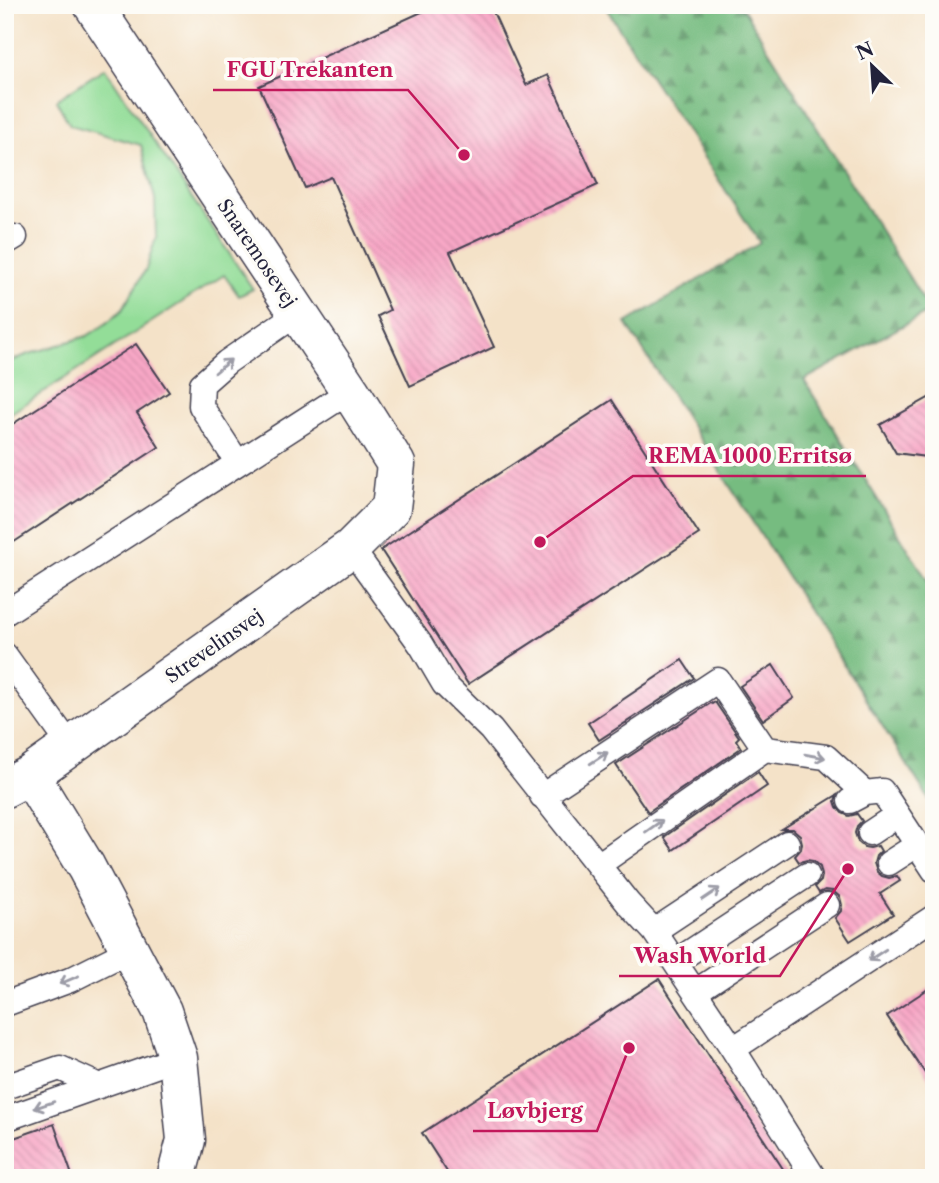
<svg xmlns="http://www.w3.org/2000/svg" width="939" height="1183" font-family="'Libre Caslon Text',serif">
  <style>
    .green { fill: #93dd98; stroke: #5a806a; stroke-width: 2 }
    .forest { fill: url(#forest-firs); stroke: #4c6f5e; stroke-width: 2 }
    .building { fill: url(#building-back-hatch) }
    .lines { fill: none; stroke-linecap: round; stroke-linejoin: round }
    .lane-casing { stroke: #423f50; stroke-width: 27 }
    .street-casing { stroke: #423f50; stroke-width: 41 }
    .lane { stroke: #fff; stroke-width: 24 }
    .street { stroke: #fff; stroke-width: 38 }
    .oneway { stroke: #9c9ca7 }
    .labels { text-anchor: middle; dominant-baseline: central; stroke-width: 7; stroke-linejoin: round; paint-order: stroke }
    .street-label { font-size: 19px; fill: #22223b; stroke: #fdfcf7 }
    .leader { fill: none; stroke: #c2185b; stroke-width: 2.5 }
    .callout-dot { fill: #c2185b; stroke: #fdfcf7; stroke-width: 2.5 }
    .callout-label { font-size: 21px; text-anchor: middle; font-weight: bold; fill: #c2185b; stroke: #fdfcf7; stroke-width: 7; stroke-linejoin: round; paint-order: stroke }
  </style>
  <defs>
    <pattern id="forest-firs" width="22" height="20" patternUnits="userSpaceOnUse" patternTransform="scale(1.75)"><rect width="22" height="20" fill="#76bc80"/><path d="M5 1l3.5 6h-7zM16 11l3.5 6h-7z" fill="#60986a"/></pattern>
    <pattern id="building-back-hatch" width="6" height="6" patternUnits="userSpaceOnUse" patternTransform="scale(1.75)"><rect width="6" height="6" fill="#f8a7c6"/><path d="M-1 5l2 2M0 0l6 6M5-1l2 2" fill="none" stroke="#d48fab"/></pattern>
  </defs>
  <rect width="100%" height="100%" fill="#fdfcf7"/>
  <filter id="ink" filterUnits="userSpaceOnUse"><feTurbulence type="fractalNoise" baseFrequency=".0143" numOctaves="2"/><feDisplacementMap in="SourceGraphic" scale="14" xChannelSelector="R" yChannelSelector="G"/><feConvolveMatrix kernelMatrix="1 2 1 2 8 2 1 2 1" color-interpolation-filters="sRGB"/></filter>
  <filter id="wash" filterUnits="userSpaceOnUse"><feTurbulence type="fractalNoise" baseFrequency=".00686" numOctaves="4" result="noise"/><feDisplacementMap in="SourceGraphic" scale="28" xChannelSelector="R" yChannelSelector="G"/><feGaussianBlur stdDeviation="1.57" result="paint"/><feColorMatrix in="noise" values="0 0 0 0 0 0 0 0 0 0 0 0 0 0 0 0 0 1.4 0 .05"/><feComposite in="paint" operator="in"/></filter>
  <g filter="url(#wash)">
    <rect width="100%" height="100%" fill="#f4e2c8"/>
    <path class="green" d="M105,68L253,289L239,296L224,275L5,417V364L26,355L87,336L104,325L122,310L146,269L156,237L155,199L141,145L70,125L56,100Z"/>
    <path class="forest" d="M604,5H741L930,311L804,380L934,591V807L626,323L760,243Z"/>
    <g id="blocks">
      <path class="building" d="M437,5H490L526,85L548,75L598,185L450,252L494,347L410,386L378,316L390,310L331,177L305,188L259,86Z
        M136,344L169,392L137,413L159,447L5,548V429Z
        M934,395V458L896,453L880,425Z
        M612,400L699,534L468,684L381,550Z
        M682,660L694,678L599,740L588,723Z
        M773,665L794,698L763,720L740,686Z
        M715,702L739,737L736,740L741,748L648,812L616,765L711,703L712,704Z
        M758,772L767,786L673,850L664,837Z
        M837,795L835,801L837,807L842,813L849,816L857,814L862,821L857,826L855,833L858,842L864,847L870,848L878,846L881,851L876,856L874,863L877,872L882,876L889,878L897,876L900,881L880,894L893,914L850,941L835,918L841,911L842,905L840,897L833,891L825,890L819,893L815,887L821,881L822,875L820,867L813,861L807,860L799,862L795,856L801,849L802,843L800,835L793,829H782Z
        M659,979L789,1178H451L422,1133Z
        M934,985V1087L887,1016Z
        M54,1124L73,1178H5V1141Z"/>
    </g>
  </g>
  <g filter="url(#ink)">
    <use href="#blocks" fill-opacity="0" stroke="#423f50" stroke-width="2"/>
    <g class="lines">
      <g class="lane-casing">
        <path id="lane" d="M5,243L15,237
          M238,463L201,406L202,384L227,362L298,313
          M351,548L421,645L444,684L491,730L628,903L654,931L733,1049L814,1178
          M5,613L350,391
          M5,655L71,747
          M542,796L718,680L765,749L826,757L865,793
          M850,801L865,793L882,791L934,870
          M870,833L897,815
          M889,863L917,845
          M598,865L765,749
          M654,931L787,843
          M675,962L807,875
          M695,992L827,905
          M5,1004L70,980L130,950
          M733,1049L934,917
          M5,1087L60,1068L99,1086
          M5,1119L178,1058"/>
      </g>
      <g class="street-casing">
        <path id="street" d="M30,775L86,867L162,1011L178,1058L186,1140L176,1178
          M5,788L30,775L351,548L391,508L396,464L350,391L93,5"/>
      </g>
      <use href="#lane" class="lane"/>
      <use href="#street" class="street"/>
    </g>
    <defs><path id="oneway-shaft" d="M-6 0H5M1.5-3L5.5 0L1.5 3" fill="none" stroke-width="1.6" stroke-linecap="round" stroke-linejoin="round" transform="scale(1.75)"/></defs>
    <g class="oneway">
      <use href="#oneway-shaft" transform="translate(223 366) rotate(-40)"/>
      <use href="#oneway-shaft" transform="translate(815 756) rotate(10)"/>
      <use href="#oneway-shaft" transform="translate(599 758) rotate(-33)"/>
      <use href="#oneway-shaft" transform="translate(654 826) rotate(-35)"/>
      <use href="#oneway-shaft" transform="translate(711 894) rotate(-34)"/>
      <use href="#oneway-shaft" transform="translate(877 955) rotate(147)"/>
      <use href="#oneway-shaft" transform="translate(69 980) rotate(157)"/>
      <use href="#oneway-shaft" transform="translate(44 1105) rotate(161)"/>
    </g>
  </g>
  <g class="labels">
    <g class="street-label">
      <text transform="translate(257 253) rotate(56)">Snaremosevej</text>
      <text transform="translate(214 646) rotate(-35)">Strevelinsvej</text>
    </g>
  </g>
  <path class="leader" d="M464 155L408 90H213M540 542L633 476H866M848 869L780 976H619M629 1048L597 1131H473"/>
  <g class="callout-dot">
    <circle cx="464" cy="155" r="7"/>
    <circle cx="540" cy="542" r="7"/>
    <circle cx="848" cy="869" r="7"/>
    <circle cx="629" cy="1048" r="7"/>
  </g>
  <g class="callout-label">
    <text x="310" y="77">FGU Trekanten</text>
    <text x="750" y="463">REMA 1000 Erritsø</text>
    <text x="700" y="963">Wash World</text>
    <text x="535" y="1118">Løvbjerg</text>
  </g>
  <rect width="939" height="1183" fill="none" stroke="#fdfcf7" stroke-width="28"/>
  <g transform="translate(872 66) rotate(335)" stroke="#fdfcf7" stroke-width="5" paint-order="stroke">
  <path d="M0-5L12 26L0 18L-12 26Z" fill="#22223b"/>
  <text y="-10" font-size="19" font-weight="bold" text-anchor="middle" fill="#22223b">N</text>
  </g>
</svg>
